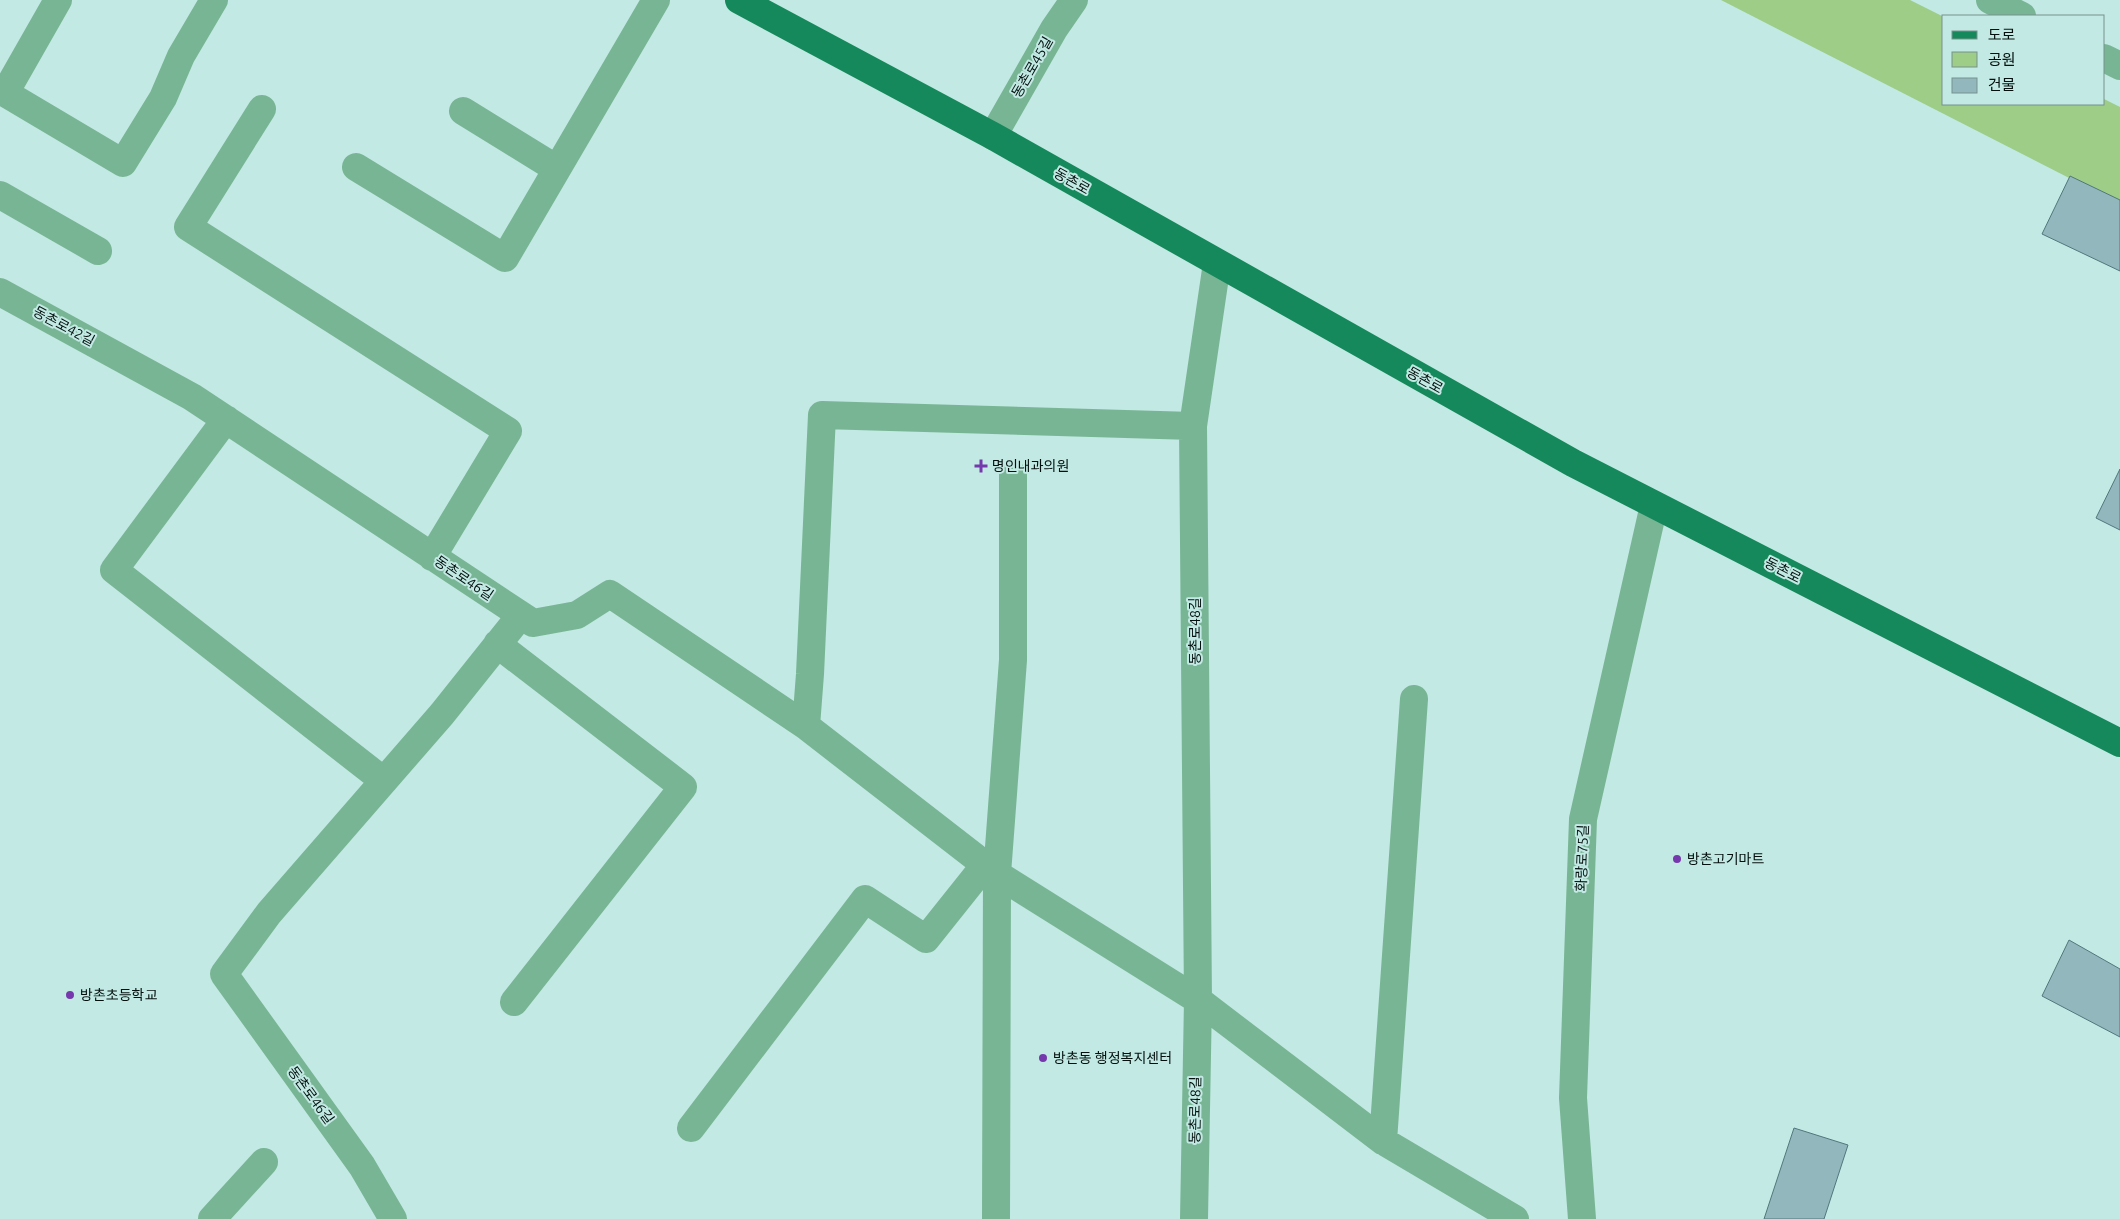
<svg xmlns="http://www.w3.org/2000/svg" width="2120" height="1219" font-family="Ubuntu,'Noto Sans KR',sans-serif">
  <style>
    .green { fill: #9dcd87 }
    .building { fill: #92b8bd; stroke: #52767c }
    .lines { fill: none; stroke-linecap: round; stroke-linejoin: round }
    .minor { stroke: #78b594; stroke-width: 28 }
    .major { stroke: #15895b; stroke-width: 28 }
    .poi-dot { fill: #7538ad; stroke: #c2e9e3; stroke-width: 2 }
    .labels { text-anchor: middle; dominant-baseline: central; stroke-width: 4; stroke-linejoin: round; paint-order: stroke }
    .street-label { font-size: 14px; fill: #03100e; stroke: #c2e9e3 }
    .poi-label { font-size: 14px; fill: #03100e; stroke: #c2e9e3; text-anchor: start }
  </style>
  <rect width="100%" height="100%" fill="#c2e9e3"/>
  <path class="green" d="M1721,0H1910L1944,17V104H2104V99L2120,107V204Z"/>
  <path class="building" d="M2070,176L2120,200V271L2042,234Z
    M2120,469V530L2096,518Z
    M2069,940L2120,969V1037L2042,996Z
    M1794,1128L1848,1145L1824,1219H1764Z"/>
  <g class="lines">
    <path class="minor" d="M1990,0L2022,16
      M2104,58L2120,66
      M0,90L123,163L163,98L181,56L214,0
      M5,93L58,0
      M262,109L188,227L508,431L432,557
      M463,111L557,169
      M993,136L1054,29L1074,0
      M356,167L505,258L656,0
      M0,195L98,251
      M0,292L192,397L533,623L577,615L610,594L806,726L997,874L1198,1000L1383,1141L1515,1219
      M226,419L114,570L384,781
      M497,644L683,787L514,1002
      M806,726L810,674L822,415L1193,426
      M691,1128L865,899L926,939L985,865
      M1383,1141L1414,699
      M212,1219L264,1162
      M393,1219L362,1166L224,974L269,913L442,714L521,615
      M996,1219L997,874L1013,660V475
      M1194,1219L1198,1000L1193,426L1217,263
      M1582,1219L1573,1098L1583,819L1654,505"/>
    <path class="major" d="M739,0L993,136L1573,463L2120,743"/>
  </g>
  <g class="poi-dot">
    <path d="M978.5 458.5h5v5h5v5h-5v5h-5v-5h-5v-5h5z"/>
    <circle cx="1677" cy="859" r="5"/>
    <circle cx="70" cy="995" r="5"/>
    <circle cx="1043" cy="1058" r="5"/>
  </g>
  <g class="labels">
    <g class="street-label">
      <text transform="translate(1032 67) rotate(-60)">동촌로45길</text>
      <text transform="translate(1072 181) rotate(29)">동촌로</text>
      <text transform="translate(64 326) rotate(28)">동촌로42길</text>
      <text transform="translate(1425 380) rotate(29)">동촌로</text>
      <text transform="translate(1783 570) rotate(27)">동촌로</text>
      <text transform="translate(464 578) rotate(34)">동촌로46길</text>
      <text transform="translate(1195 631) rotate(-90)">동촌로48길</text>
      <text transform="translate(1582 858) rotate(-88)">화랑로75길</text>
      <text transform="translate(311 1095) rotate(54)">동촌로46길</text>
      <text transform="translate(1195 1110) rotate(-89)">동촌로48길</text>
    </g>
    <g class="poi-label">
      <text x="992" y="466">명인내과의원</text>
      <text x="1687" y="859">방촌고기마트</text>
      <text x="80" y="995">방촌초등학교</text>
      <text x="1053" y="1058">방촌동 행정복지센터</text>
    </g>
  </g>
  <rect x="1942" y="15" width="162" height="90" fill="#c2e9e3" stroke="#76928e"/>
  <rect x="1952" y="31" width="25" height="8" fill="#15895b" stroke="#76928e"/>
  <text x="1988" y="40" font-size="15" fill="#03100e">도로</text>
  <rect x="1952" y="52" width="25" height="15" fill="#9dcd87" stroke="#76928e"/>
  <text x="1988" y="65" font-size="15" fill="#03100e">공원</text>
  <rect x="1952" y="78" width="25" height="15" fill="#92b8bd" stroke="#76928e"/>
  <text x="1988" y="90" font-size="15" fill="#03100e">건물</text>
</svg>
